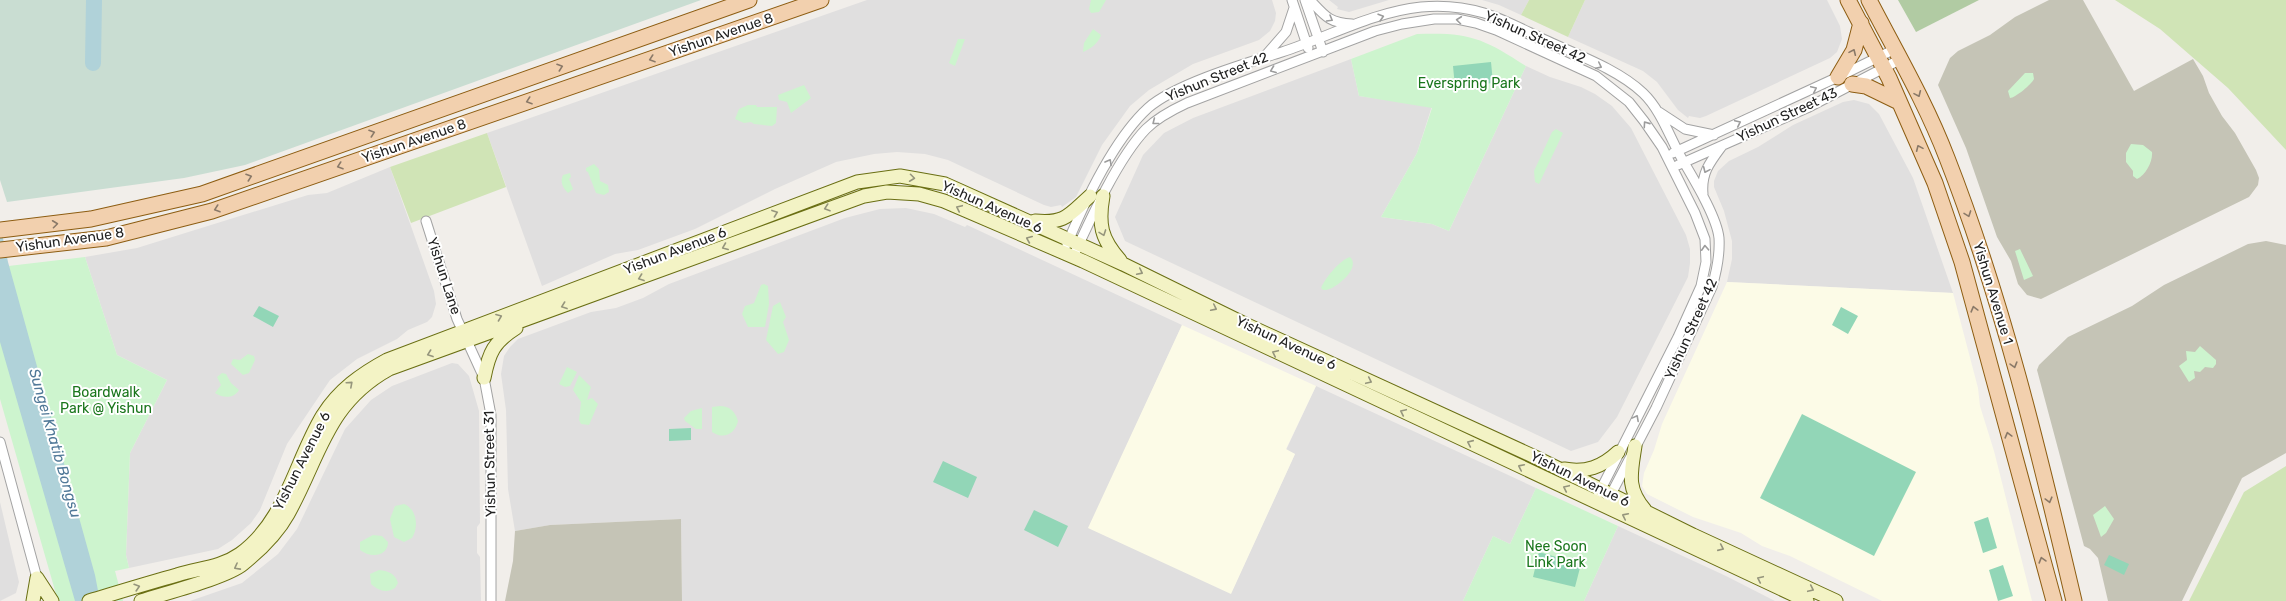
<svg xmlns="http://www.w3.org/2000/svg" width="2286" height="601" font-family="Rubik,sans-serif">
  <style>
    .residential { fill: #e0dfdf }
    .education { fill: #fcfbe7 }
    .construction { fill: #c5c4b6 }
    .grass { fill: #d0e4b6 }
    .forest { fill: #b1cba3 }
    .wetland { fill: #c9ddd2 }
    .park { fill: #cdf4ce }
    .pitch { fill: #92d6b7 }
    .water { fill: #b0d2d9 }
    .lines { fill: none; stroke-linecap: round; stroke-linejoin: round }
    .river { stroke: #b0d2d9; stroke-width: 16 }
    .minor-casing { stroke: #a3a3a3; stroke-width: 11 }
    .secondary-casing { stroke: #6a6f13; stroke-width: 15 }
    .primary-casing { stroke: #8d5d12; stroke-width: 17 }
    .minor { stroke: #fff; stroke-width: 9 }
    .secondary { stroke: #f3f3c5; stroke-width: 13 }
    .primary { stroke: #f2d0ae; stroke-width: 15 }
    .oneway { stroke: #9c9c9c }
    .oneway2 { stroke: #8a7968 }
    .oneway3 { stroke: #95957c }
    .labels { text-anchor: middle; dominant-baseline: central; stroke-width: 4; stroke-linejoin: round; paint-order: stroke }
    .street-label { font-size: 14px; fill: #222; stroke: #fff }
    .park-label { font-size: 14px; fill: #1a761c; stroke: #fff }
    .water-label { font-size: 15px; font-style: italic; fill: #517998; stroke: #fff }
  </style>
  <rect width="100%" height="100%" fill="#f1eeea"/>
  <path class="residential" d="M867,0H1272L1276,13L1275,21L1270,31L1259,40L1193,64L1149,90L1130,106L1102,145L1076,197L1062,207L1061,205L1051,207L1044,205L948,160L925,154L897,152L874,154L836,162L775,189L695,229L638,250L615,254L542,286L487,133Z
    M1329,0H1389L1349,12L1337,9L1338,7Z
    M1482,0H1529L1521,15L1499,5Z
    M1585,0H1827L1840,26L1842,39L1837,52L1830,58L1706,116L1700,118L1689,116L1688,118L1678,110L1657,82L1643,71L1568,37Z
    M1351,59L1359,96L1432,106L1417,153L1381,217L1432,224L1449,231L1526,66L1550,77L1581,87L1595,94L1612,106L1631,128L1686,235L1690,249V263L1688,277L1617,417L1598,442L1571,451L1125,241L1115,217L1143,155L1164,133L1193,118Z
    M1854,100L1869,104L1879,114L1913,178L1953,293L1727,282L1732,259V241L1724,211L1714,187V181L1718,171L1729,161L1758,147L1793,125L1843,102Z
    M390,167L434,291L436,304L432,317L427,322L408,330L397,339L357,359L330,380L287,444L260,510L251,523L232,540L218,549L129,568L126,555L130,453L167,380L117,355L85,257L137,248L308,195L327,193Z
    M906,208L934,214L965,227L967,225L1182,325L1089,528L1231,593L1295,454L1286,450L1316,386L1536,488L1510,544L1493,536L1463,601H682L681,519L550,525L515,531L508,489L506,410L501,374L504,356L510,347L518,339L591,312L616,308L643,298L669,284L845,218L880,209Z
    M452,363L458,364L469,376L479,411L480,523L477,527V553L480,557L481,601H190L242,583L278,554L297,529L345,429L371,400L392,386Z
    M0,502L19,582L16,593L0,601Z
    M1618,526L1726,576L1775,601H1584Z"/>
  <path class="education" d="M1727,282L1953,293L1978,388L1980,406L1994,451L2032,601H1882L1790,556L1762,546L1741,533L1693,517L1647,494L1642,486L1644,473L1654,450L1662,424Z
    M1182,325L1316,386L1286,449L1295,454L1231,594L1088,528Z"/>
  <path class="construction" d="M2049,0H2083L2134,91L2193,59L2203,76L2209,93L2222,116L2235,133L2256,170L2259,178L2258,185L2249,197L2041,299L2027,295L2018,284L2011,261L1997,237L1966,148L1938,85L1950,58L1958,51L1990,35L2015,17Z
    M2266,241L2286,245V453L2242,478L2182,601H2108L2098,558L2090,549L2084,546L2037,370L2039,365L2068,337L2132,306L2164,285L2248,244Z
    M681,519L682,601H505L513,561L515,531L550,525Z"/>
  <path class="grass" d="M1529,0H1585L1568,37L1521,15Z
    M2115,0H2286V150L2228,88L2160,29Z
    M487,133L506,187L411,223L390,167Z
    M2286,466V601H2189L2244,492Z"/>
  <path class="forest" d="M1898,0H1979L1916,32Z"/>
  <path class="wetland" d="M0,0H701L245,165L184,178L7,202L0,180Z"/>
  <path class="park" d="M1091,0H1106L1099,12L1091,13L1089,9Z
    M1093,29L1101,35C1099,43 1090,49 1083,52L1084,43Z
    M1417,34C1469,32 1483,38 1526,66L1449,231L1432,224L1381,217L1417,153L1432,108L1359,96L1351,59Z
    M958,39H965L955,66L949,63Z
    M2025,73H2033L2034,79C2032,84 2015,98 2010,98L2008,91Z
    M804,85L811,98L791,113L787,102L779,100L778,95Z
    M748,105H756L757,107H777L776,123L772,126L754,124L751,122L744,123L735,119L739,109Z
    M1556,129L1563,133L1539,184L1535,182L1534,171L1552,132Z
    M2131,144L2143,145L2152,152C2153,161 2146,175 2137,179L2133,176V171L2126,162V153Z
    M594,164L599,169L600,181L608,185L609,192L604,195L596,193L588,172L586,171V168Z
    M570,173L571,177L569,179L573,189L568,193C562,187 560,182 563,175Z
    M2020,249L2033,276L2024,280L2015,251Z
    M85,257L117,355L167,380L130,453L126,555L129,568L115,571L123,601H58L0,399V267Z
    M1350,257C1362,268 1333,292 1323,290L1321,288C1325,278 1340,260 1350,257Z
    M764,284L768,286L769,304L765,327H748L742,314L745,306L754,303L761,285Z
    M780,302L786,317L783,322L789,340L784,352L778,354L766,340L773,306Z
    M2200,346L2216,360V364L2213,368L2205,367L2200,372L2194,371L2195,378L2189,382L2179,366L2187,360L2186,351L2195,352Z
    M248,354L254,356L255,360L249,373L243,375L231,364L233,359L240,360Z
    M567,367L577,372L570,386L565,387L559,384Z
    M222,373L226,374L231,383L239,390C234,399 222,398 215,393L221,385L217,377Z
    M579,375L591,387L587,400L592,398L598,404L589,425L581,424L579,420L581,402L573,390Z
    M720,406C729,406 735,411 738,421C735,434 724,440 712,432V407Z
    M702,408V429H696L685,421L684,418L691,411Z
    M1536,488L1618,526L1584,601H1463L1493,536L1510,544Z
    M404,504C417,509 419,527 412,538L404,542L394,537L390,519L395,506Z
    M2105,506L2114,519L2106,533L2101,537L2093,515Z
    M373,535L382,536L388,542C388,557 370,558 360,550V542Z
    M379,570C388,571 395,573 398,583L395,588C386,594 378,590 371,584L370,574Z"/>
  <path class="pitch" d="M1491,62L1493,83L1455,87L1453,66Z
    M259,306L279,316L273,327L253,316Z
    M1841,307L1858,316L1848,334L1832,325Z
    M1802,414L1916,472L1874,556L1760,498Z
    M691,428V440L669,441V429Z
    M943,461L977,477L968,498L933,482Z
    M1034,510L1068,526L1058,547L1024,530Z
    M1988,517L1997,548L1983,553L1974,522Z
    M1539,552L1581,564L1575,587L1533,577Z
    M2109,555L2129,564L2124,575L2104,565Z
    M2003,565L2013,596L1998,601L1989,570Z"/>
  <path class="water" d="M0,224L8,262L95,575L100,601H75L0,342Z"/>
  <g class="lines">
    <path class="river" d="M93,63L94,0"/>
    <g class="minor-casing">
      <path id="minor" d="M1292,0L1308,48
        M1305,0L1323,52
        M1310,0C1325,16 1329,23 1352,24
        M1265,56L1286,32L1294,8
        M1659,112L1685,129L1714,135
        M1673,153L1838,77L1895,49
        M1678,165L1807,108L1901,59
        M1703,194C1701,173 1710,162 1722,146
        M426,221L457,319L484,378L491,415V601
        M1067,244C1085,201 1113,140 1148,108C1175,84 1247,63 1282,52C1328,37 1373,12 1421,7C1442,5 1464,7 1484,13C1504,19 1524,30 1543,39C1575,54 1618,69 1643,93C1661,110 1670,138 1682,159C1693,178 1717,217 1719,238C1720,255 1717,270 1712,287L1656,408L1608,500
        M1073,257C1090,220 1118,158 1146,129C1157,118 1172,110 1187,103L1375,31L1402,24L1434,19H1457L1476,23L1496,30L1596,76L1629,102L1644,121L1662,147L1695,213L1705,239L1706,262L1701,286L1678,337L1598,495
        M0,442L37,578"/>
    </g>
    <g class="secondary-casing">
      <path id="secondary" d="M1103,196C1098,224 1101,239 1120,260
        M1035,221C1065,224 1069,215 1090,196
        M484,378C489,352 494,342 516,328
        M1635,446C1631,473 1626,488 1645,510
        M1564,469C1586,473 1602,467 1618,452
        M37,578L52,601
        M33,601L37,578
        M89,601C119,592 148,583 177,575C199,568 220,568 240,554C286,521 295,461 323,415C339,390 361,374 387,360L857,182L900,176L945,184L1123,264L1245,324L1535,457L1693,535L1836,601
        M141,601C165,593 226,578 243,564C259,551 278,532 288,514C320,457 326,404 389,369L864,196L887,192L919,194L944,201L1083,261L1807,601"/>
    </g>
    <g class="primary-casing">
      <path id="primary" d="M1848,0L1889,78L1935,183L1962,262L2054,601
        M1869,0C1896,52 1926,103 1947,158C2003,301 2039,452 2074,601
        M1838,77L1854,50L1861,23
        M1852,84L1866,86L1899,102
        M0,230L91,219L202,194L749,0
        M0,250L106,238L212,211L821,0"/>
    </g>
    <use href="#minor" class="minor"/>
    <use href="#secondary" class="secondary"/>
    <use href="#primary" class="primary"/>
  </g>
  <defs><path id="oneway-chevron" d="M-2-3.5L2.5 0L-2 3.5" fill="none" stroke-width="1.6" stroke-linecap="round" stroke-linejoin="round"/></defs>
  <g class="oneway">
    <use href="#oneway-chevron" transform="translate(1381 17) rotate(-16)"/>
    <use href="#oneway-chevron" transform="translate(1330 19) rotate(30)"/>
    <use href="#oneway-chevron" transform="translate(1459 20) rotate(-173)"/>
    <use href="#oneway-chevron" transform="translate(1599 66) rotate(26)"/>
    <use href="#oneway-chevron" transform="translate(1273 70) rotate(159)"/>
    <use href="#oneway-chevron" transform="translate(1814 89) rotate(-25)"/>
    <use href="#oneway-chevron" transform="translate(1155 122) rotate(142)"/>
    <use href="#oneway-chevron" transform="translate(1738 123) rotate(-25)"/>
    <use href="#oneway-chevron" transform="translate(1646 124) rotate(-125)"/>
    <use href="#oneway-chevron" transform="translate(1109 162) rotate(-61)"/>
    <use href="#oneway-chevron" transform="translate(1706 170) rotate(114)"/>
    <use href="#oneway-chevron" transform="translate(1705 248) rotate(-93)"/>
    <use href="#oneway-chevron" transform="translate(1636 418) rotate(-62)"/>
  </g>
  <g class="oneway2">
    <use href="#oneway-chevron" transform="translate(1853 52) rotate(-66)"/>
    <use href="#oneway-chevron" transform="translate(652 59) rotate(161)"/>
    <use href="#oneway-chevron" transform="translate(560 67) rotate(-19)"/>
    <use href="#oneway-chevron" transform="translate(1918 94) rotate(66)"/>
    <use href="#oneway-chevron" transform="translate(529 101) rotate(161)"/>
    <use href="#oneway-chevron" transform="translate(372 133) rotate(-19)"/>
    <use href="#oneway-chevron" transform="translate(1919 148) rotate(-114)"/>
    <use href="#oneway-chevron" transform="translate(340 166) rotate(161)"/>
    <use href="#oneway-chevron" transform="translate(249 177) rotate(-19)"/>
    <use href="#oneway-chevron" transform="translate(217 209) rotate(161)"/>
    <use href="#oneway-chevron" transform="translate(1968 214) rotate(70)"/>
    <use href="#oneway-chevron" transform="translate(55 224) rotate(-7)"/>
    <use href="#oneway-chevron" transform="translate(1974 309) rotate(-105)"/>
    <use href="#oneway-chevron" transform="translate(2014 365) rotate(74)"/>
    <use href="#oneway-chevron" transform="translate(2008 435) rotate(-105)"/>
    <use href="#oneway-chevron" transform="translate(2049 500) rotate(75)"/>
    <use href="#oneway-chevron" transform="translate(2042 560) rotate(-106)"/>
  </g>
  <g class="oneway3">
    <use href="#oneway-chevron" transform="translate(912 178) rotate(7)"/>
    <use href="#oneway-chevron" transform="translate(827 208) rotate(161)"/>
    <use href="#oneway-chevron" transform="translate(959 208) rotate(-155)"/>
    <use href="#oneway-chevron" transform="translate(775 213) rotate(-20)"/>
    <use href="#oneway-chevron" transform="translate(1103 233) rotate(70)"/>
    <use href="#oneway-chevron" transform="translate(1029 239) rotate(-157)"/>
    <use href="#oneway-chevron" transform="translate(725 247) rotate(158)"/>
    <use href="#oneway-chevron" transform="translate(1140 272) rotate(26)"/>
    <use href="#oneway-chevron" transform="translate(641 278) rotate(160)"/>
    <use href="#oneway-chevron" transform="translate(564 306) rotate(160)"/>
    <use href="#oneway-chevron" transform="translate(1214 308) rotate(26)"/>
    <use href="#oneway-chevron" transform="translate(499 317) rotate(-21)"/>
    <use href="#oneway-chevron" transform="translate(1275 353) rotate(-155)"/>
    <use href="#oneway-chevron" transform="translate(430 354) rotate(160)"/>
    <use href="#oneway-chevron" transform="translate(1369 381) rotate(25)"/>
    <use href="#oneway-chevron" transform="translate(350 384) rotate(-42)"/>
    <use href="#oneway-chevron" transform="translate(1403 412) rotate(-155)"/>
    <use href="#oneway-chevron" transform="translate(1470 443) rotate(-156)"/>
    <use href="#oneway-chevron" transform="translate(1521 467) rotate(-154)"/>
    <use href="#oneway-chevron" transform="translate(1566 488) rotate(-155)"/>
    <use href="#oneway-chevron" transform="translate(1625 516) rotate(-154)"/>
    <use href="#oneway-chevron" transform="translate(1721 548) rotate(24)"/>
    <use href="#oneway-chevron" transform="translate(237 567) rotate(152)"/>
    <use href="#oneway-chevron" transform="translate(1760 579) rotate(-155)"/>
    <use href="#oneway-chevron" transform="translate(137 587) rotate(-17)"/>
    <use href="#oneway-chevron" transform="translate(1811 589) rotate(25)"/>
  </g>
  <g class="labels">
    <g class="street-label">
      <text transform="translate(721 35) rotate(-19)">Yishun Avenue 8</text>
      <text transform="translate(1535 37) rotate(24)">Yishun Street 42</text>
      <text transform="translate(1217 77) rotate(-22)">Yishun Street 42</text>
      <text transform="translate(1787 115) rotate(-25)">Yishun Street 43</text>
      <text transform="translate(414 141) rotate(-19)">Yishun Avenue 8</text>
      <text transform="translate(992 207) rotate(24)">Yishun Avenue 6</text>
      <text transform="translate(70 240) rotate(-8)">Yishun Avenue 8</text>
      <text transform="translate(675 251) rotate(-21)">Yishun Avenue 6</text>
      <text transform="translate(444 276) rotate(72)">Yishun Lane</text>
      <text transform="translate(1993 293) rotate(73)">Yishun Avenue 1</text>
      <text transform="translate(1691 329) rotate(-66)">Yishun Street 42</text>
      <text transform="translate(1286 343) rotate(25)">Yishun Avenue 6</text>
      <text transform="translate(302 461) rotate(-63)">Yishun Avenue 6</text>
      <text transform="translate(490 464) rotate(-91)">Yishun Street 31</text>
      <text transform="translate(1580 479) rotate(26)">Yishun Avenue 6</text>
    </g>
    <g class="park-label">
      <text x="1469" y="83">Everspring Park</text>
      <text x="106" y="392">Boardwalk<tspan x="106" dy="16">Park @ Yishun</tspan></text>
      <text x="1556" y="546">Nee Soon<tspan x="1556" dy="16">Link Park</tspan></text>
    </g>
    <g class="water-label">
      <text transform="translate(55 443) rotate(74)">Sungei Khatib Bongsu</text>
    </g>
  </g>
</svg>
